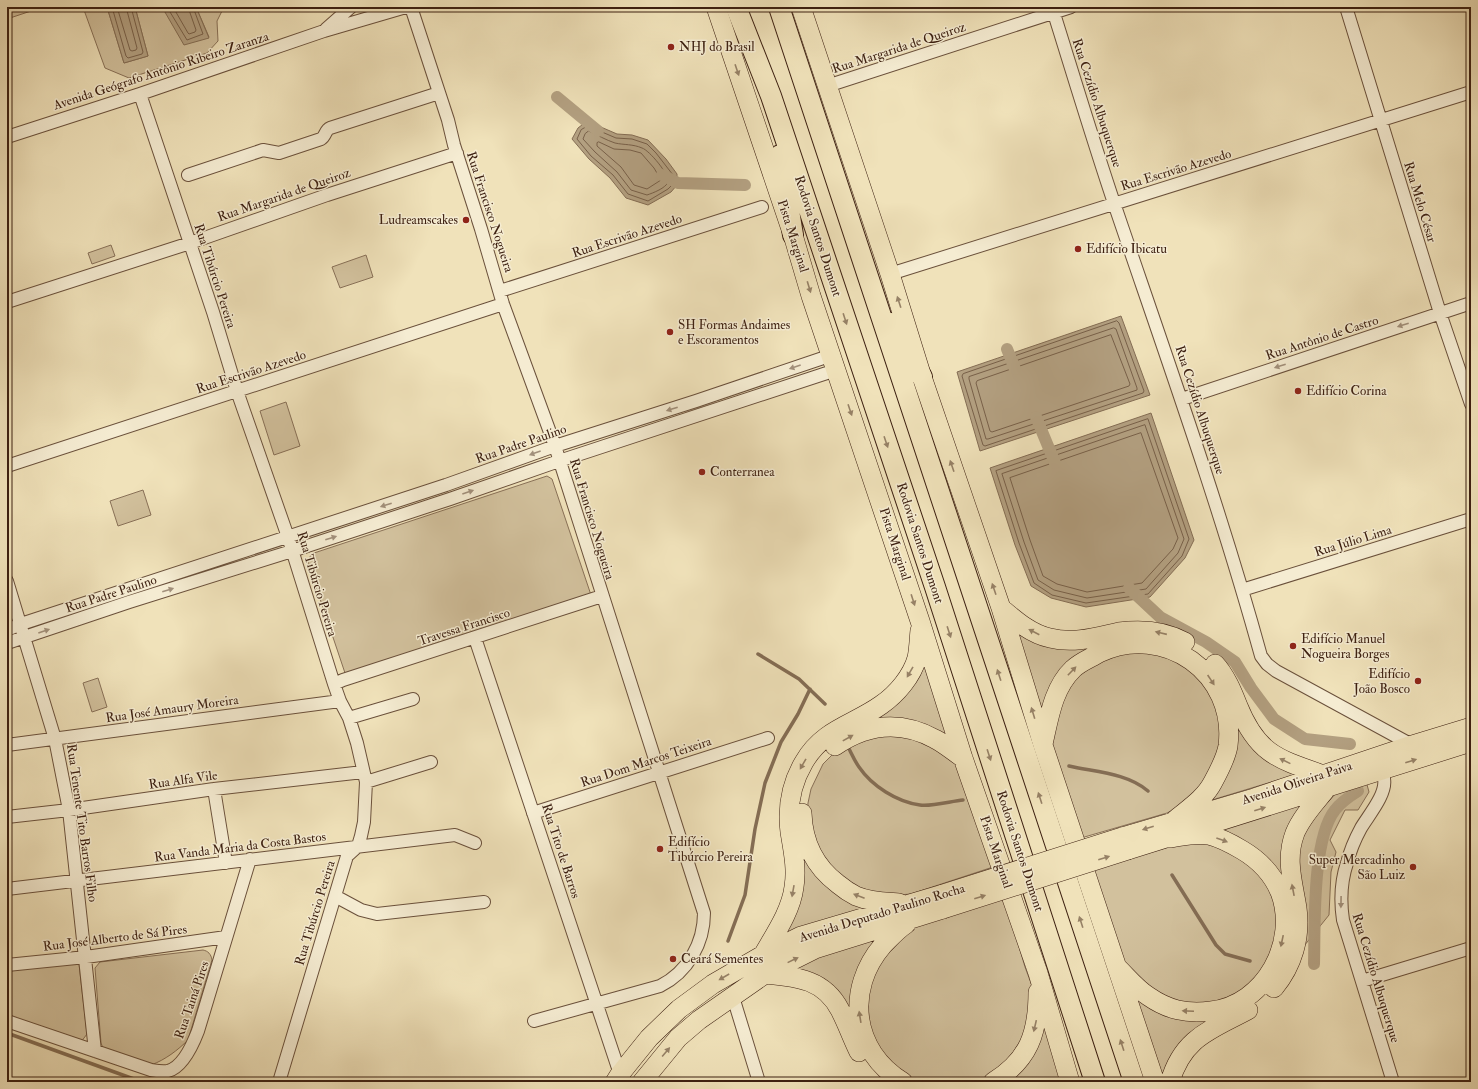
<svg xmlns="http://www.w3.org/2000/svg" width="1478" height="1089" font-family="'IM FELL Double Pica',serif">
  <style>
    .green { fill: #d2c19d; stroke: #887057 }
    .water { fill: #b3a081; stroke: #846d54 }
    .lines { fill: none; stroke-linecap: round; stroke-linejoin: round }
    .shore { stroke: #786049; stroke-width: 1 }
    .stream { stroke: #846d54; stroke-width: 3.5 }
    .canal { stroke: #b3a081; stroke-width: 12 }
    .minor-casing { stroke: #6a503b; stroke-width: 14 }
    .primary-casing { stroke: #3d2011; stroke-width: 20 }
    .trunk-casing { stroke: #3d2011; stroke-width: 22 }
    .minor { stroke: #f5ecd2; stroke-width: 12 }
    .primary { stroke: #f0e2ba; stroke-width: 19 }
    .trunk { stroke: #f0e2ba; stroke-width: 20 }
    .primary-bridge-casing { stroke: #3d2011; stroke-width: 20; stroke-linecap: butt }
    .primary-bridge { stroke: #f0e2ba; stroke-width: 19 }
    .oneway { fill: #968166 }
    .oneway2 { fill: #a2907b }
    .poi-dot { fill: #8f2418; stroke: #f5ecd2; stroke-width: 1.5 }
    .labels { text-anchor: middle; dominant-baseline: central; stroke-width: 3; stroke-linejoin: round; paint-order: stroke }
    .poi-label { font-size: 13px; fill: #3d2011; stroke: #f5ecd2; text-anchor: start }
    .street-label { font-size: 13px; fill: #3d2011; stroke: #f5ecd2 }
  </style>
  <rect width="100%" height="100%" fill="#f0e2ba"/>
  <filter id="stains"><feTurbulence type="fractalNoise" baseFrequency=".005" numOctaves="4"/><feColorMatrix values="0 0 0 0 .2 0 0 0 0 .09 0 0 0 0 .02 0 0 0 .5 -.17"/></filter>
  <radialGradient id="worn" r=".72"><stop offset=".6" stop-color="#630" stop-opacity="0"/><stop offset="1" stop-color="#630" stop-opacity=".3"/></radialGradient>
  <path class="green" d="M7,7H43L7,19Z
    M78,7H107L124,63L148,56L135,7H162L209,37L196,7H224L217,21L218,41L207,53L129,78L105,68L84,10Z
    M111,245L115,256L92,264L88,253Z
    M366,255L373,277L340,288L332,267Z
    M286,402L300,446L274,455L260,411Z
    M547,476L552,479L591,595L346,676L308,563L311,554Z
    M143,490L151,515L118,526L110,501Z
    M1009,619C1030,639 1059,651 1089,644C1101,641 1112,636 1124,634C1149,631 1176,639 1196,653C1213,665 1225,685 1233,704C1236,712 1237,722 1242,730C1254,753 1277,767 1301,773L1202,803C1217,785 1229,769 1232,745C1238,692 1198,641 1144,637C1125,635 1105,642 1089,651C1061,667 1048,690 1041,721Z
    M922,648L955,749C938,732 916,721 892,721C867,720 844,728 826,746C787,783 783,848 827,884C841,895 856,902 873,906L777,939C790,918 799,897 800,872C800,860 798,850 795,839C789,814 794,788 806,766C813,753 824,740 836,733C865,716 891,714 910,682C916,672 919,659 922,648Z
    M1139,648L1188,665L1215,698L1223,740L1209,780L1179,807L1167,813L1081,838L1052,753L1054,712L1084,666Z
    M98,678L107,707L92,712L83,683Z
    M867,735L922,738L955,762L996,866L911,894L885,896L857,890L825,866L807,815L808,803L811,789L823,764L832,755L843,746Z
    M1366,781L1369,792L1358,810H1345L1330,840L1336,852L1331,872L1329,915L1300,951L1294,870L1300,833L1335,794Z
    M1312,799C1292,820 1281,847 1285,876C1288,905 1299,932 1286,960C1275,984 1257,1002 1233,1012C1221,1017 1209,1022 1198,1030C1180,1043 1170,1061 1164,1082H1160L1131,990C1144,999 1158,1009 1173,1014C1182,1016 1191,1016 1200,1016C1274,1013 1318,925 1270,866C1266,862 1263,856 1258,853C1244,842 1228,836 1211,831Z
    M1192,840L1242,853L1275,895L1280,922L1274,955L1244,992L1219,1003L1192,1006L1166,1000L1126,968L1091,870Z
    M1004,896L1025,967L1032,986V1023L1001,1071L981,1082H916L894,1068L869,1033L868,977L911,927Z
    M882,935L852,1027L787,969L819,956Z
    M203,950C208,951 211,954 212,960L188,1040C178,1050 165,1060 151,1065L103,1048L101,1043L95,968L100,962Z
    M70,960L79,964L87,1034L81,1042L7,1016V968Z
    M1043,1018L1064,1082H1003Z"/>
  <path class="water" d="M107,7H135L148,56L124,63Z
    M162,7H196L209,38L184,45Z
    M587,121L617,134L632,135L648,140L666,159L677,174V185L671,192L648,205L626,198L610,178L589,159L572,139L578,128Z
    M1121,316L1150,395L980,451L957,372Z
    M1151,413L1194,540L1185,558L1150,597L1086,607L1051,598L1031,586L1015,545L990,468Z"/>
  <g class="lines">
    <path class="shore" d="M112,7L126,56L128,58L142,54L143,52L131,7
      M117,7L130,50L132,51L136,50L137,48L126,7
      M167,7L187,40L203,34L193,7
      M173,7L188,33L189,34L195,32L196,30L188,7
      M588,126L616,138L632,139L647,144L656,153L673,175V184L668,189L648,201L628,194L613,175L591,156L577,139L581,130Z
      M589,131C597,135 606,140 615,143C624,145 633,144 642,148C649,150 670,175 668,182C666,188 653,193 647,195L631,190L617,172L595,152L583,139L585,134Z
      M599,142L614,149L630,150L641,153L654,168L661,180L647,189L634,185L621,167L597,146V143Z
      M1117,321L1119,323L1144,391L1143,393L985,446L983,445L962,376L963,374Z
      M1114,328L1116,329L1137,388V390L988,439H986L969,379V377Z
      M1111,335L1130,384L1129,386L992,432L990,431L976,383L977,381Z
      M1148,419L1189,539L1182,556L1148,594L1086,603L1052,595L1034,583L1019,543L996,471Z
      M1145,425L1184,539L1178,553L1146,589L1087,598L1054,590L1038,580L1024,542L1002,474Z
      M1141,433L1178,538L1173,549L1142,583L1087,592L1057,584L1043,576L1030,540L1010,478Z"/>
    <path class="stream" d="M758,654L799,679L825,704
      M847,745C851,752 854,760 859,767C872,786 897,802 920,805C930,807 952,801 963,800
      M1069,766C1095,772 1127,773 1148,791
      M1172,875L1216,945L1225,954L1250,961
      M728,941L745,895L755,829L765,783L781,742L798,714L810,689
      M7,1033L142,1082"/>
    <path class="canal" d="M557,97L598,131
      M662,175L678,183L745,185
      M1007,349L1015,369
      M1036,417L1055,463
      M1129,588L1160,617L1206,642L1235,662L1251,688L1274,719L1305,739L1350,744
      M1314,964C1315,927 1312,839 1335,810C1341,802 1350,796 1358,791"/>
    <g class="minor-casing">
      <path id="minor" d="M411,7L448,120L454,145L481,229L503,304L555,446L704,913C704,943 688,972 660,986C618,998 576,1009 534,1021
        M1052,7C1073,74 1093,141 1115,206C1166,356 1219,504 1261,656L1267,664L1276,671L1412,745
        M1346,7L1440,313L1471,404
        M326,29L351,7
        M827,86L1071,7
        M140,94L213,312L237,391L288,537L334,684L340,701L349,718L357,743L366,782L364,822L361,836L358,846L347,856L279,1082
        M7,137L140,94L324,31L406,7
        M188,175L263,150L279,153L321,139C326,136 325,130 330,128L439,93
        M890,274L1471,92
        M500,291L762,207
        M7,302L190,243L327,195L457,153
        M1182,399L1471,303
        M7,466L503,304
        M7,581L55,739L69,810L95,1051
        M1242,590L1471,519
        M7,630L21,624L446,485L555,446L696,401L832,355
        M475,638L620,1074
        M7,643L129,602L292,551L450,499L559,461L836,370
        M334,684L343,680L602,596
        M349,718L413,699
        M7,745L340,701
        M1381,771C1382,773 1384,777 1384,779C1387,794 1368,816 1361,828C1355,839 1350,851 1347,863C1341,881 1340,900 1343,920L1393,1082
        M366,782L431,762
        M214,789L226,863
        M533,813L768,738
        M7,817L69,810L214,789L363,772
        M7,889L455,835L475,843
        M335,896L361,910L377,914L484,902
        M7,965L86,957L226,937
        M1362,981L1471,948
        M733,997L759,1082
        M7,1021L151,1070C157,1071 162,1072 168,1071C183,1067 193,1044 198,1031L250,859"/>
    </g>
    <g class="primary-casing">
      <path id="primary" d="M716,7L793,235L811,296L920,621L963,758L1038,973L1070,1082
        M801,7L890,274L922,377L1001,608L1043,745L1155,1082
        M1001,608C1015,620 1031,634 1050,638C1074,644 1096,637 1119,632C1141,629 1165,631 1185,642
        M1215,664C1226,676 1232,691 1238,706C1257,753 1277,759 1321,774
        M1043,744C1049,718 1053,688 1073,669C1080,662 1091,658 1099,653C1164,622 1237,673 1228,746C1226,758 1219,771 1213,782C1205,798 1188,809 1175,820
        M835,746C867,724 900,720 935,739C945,744 954,752 963,758
        M802,813C803,842 814,866 838,884C844,889 850,893 856,896C870,902 885,902 899,903
        M1122,837L1254,798L1412,745L1471,727
        M1128,850L1471,742
        M763,955C775,934 791,911 794,887C797,868 793,851 790,832C787,808 791,784 804,762C823,729 853,725 881,705C897,694 912,676 917,658C919,649 919,639 920,630
        M1119,969C1128,978 1137,989 1148,996C1168,1010 1186,1014 1211,1011C1265,1005 1299,942 1280,892C1272,873 1259,860 1242,850C1232,844 1221,838 1209,835C1196,833 1183,836 1170,838
        M766,974C797,977 824,979 840,1010C847,1023 852,1038 859,1052
        M1274,988C1293,965 1301,937 1297,908C1293,882 1285,859 1295,833C1302,816 1316,802 1327,788
        M615,1082L620,1074L649,1038L679,1009L713,984L763,955L801,936L943,894
        M642,1082L678,1038L699,1020L765,974L815,949L943,909
        M903,1082C852,1051 845,989 883,945C891,937 897,930 906,924
        M993,1082C1029,1060 1038,1033 1038,992
        M1170,1082C1183,1037 1211,1030 1248,1010"/>
    </g>
    <g class="trunk-casing">
      <path id="trunk" d="M736,7L771,96L935,587L1095,1082
        M779,7L1134,1082
        M780,155L793,235
        M892,323L922,377"/>
    </g>
    <use href="#minor" class="minor"/>
    <use href="#primary" class="primary"/>
    <use href="#trunk" class="trunk"/>
    <g class="primary-bridge-casing">
      <path id="primary-bridge" d="M943,894L1122,837
        M943,909L1128,850"/>
    </g>
    <use href="#primary-bridge" class="primary-bridge"/>
  </g>
  <defs><path id="oneway-solid" d="M-6-.8H1V-3.2L6.5 0L1 3.2V.8H-6Z"/></defs>
  <g class="oneway">
    <use href="#oneway-solid" transform="translate(737 70) rotate(71)"/>
    <use href="#oneway-solid" transform="translate(809 287) rotate(73)"/>
    <use href="#oneway-solid" transform="translate(899 302) rotate(-108)"/>
    <use href="#oneway-solid" transform="translate(845 319) rotate(72)"/>
    <use href="#oneway-solid" transform="translate(850 410) rotate(71)"/>
    <use href="#oneway-solid" transform="translate(886 442) rotate(71)"/>
    <use href="#oneway-solid" transform="translate(952 466) rotate(-109)"/>
    <use href="#oneway-solid" transform="translate(994 589) rotate(-109)"/>
    <use href="#oneway-solid" transform="translate(913 600) rotate(72)"/>
    <use href="#oneway-solid" transform="translate(949 632) rotate(72)"/>
    <use href="#oneway-solid" transform="translate(1034 632) rotate(-153)"/>
    <use href="#oneway-solid" transform="translate(1161 633) rotate(-167)"/>
    <use href="#oneway-solid" transform="translate(1072 671) rotate(-46)"/>
    <use href="#oneway-solid" transform="translate(910 672) rotate(120)"/>
    <use href="#oneway-solid" transform="translate(999 675) rotate(-108)"/>
    <use href="#oneway-solid" transform="translate(1211 680) rotate(56)"/>
    <use href="#oneway-solid" transform="translate(1033 713) rotate(-107)"/>
    <use href="#oneway-solid" transform="translate(848 738) rotate(-29)"/>
    <use href="#oneway-solid" transform="translate(989 755) rotate(72)"/>
    <use href="#oneway-solid" transform="translate(1285 761) rotate(-154)"/>
    <use href="#oneway-solid" transform="translate(1411 761) rotate(-18)"/>
    <use href="#oneway-solid" transform="translate(803 764) rotate(120)"/>
    <use href="#oneway-solid" transform="translate(1040 798) rotate(-108)"/>
    <use href="#oneway-solid" transform="translate(1260 809) rotate(-17)"/>
    <use href="#oneway-solid" transform="translate(1148 828) rotate(163)"/>
    <use href="#oneway-solid" transform="translate(1222 840) rotate(20)"/>
    <use href="#oneway-solid" transform="translate(1104 858) rotate(-17)"/>
    <use href="#oneway-solid" transform="translate(1293 890) rotate(-101)"/>
    <use href="#oneway-solid" transform="translate(793 891) rotate(100)"/>
    <use href="#oneway-solid" transform="translate(859 896) rotate(-159)"/>
    <use href="#oneway-solid" transform="translate(980 897) rotate(-17)"/>
    <use href="#oneway-solid" transform="translate(1081 922) rotate(-108)"/>
    <use href="#oneway-solid" transform="translate(1282 941) rotate(102)"/>
    <use href="#oneway-solid" transform="translate(793 960) rotate(-26)"/>
    <use href="#oneway-solid" transform="translate(724 977) rotate(150)"/>
    <use href="#oneway-solid" transform="translate(1188 1011) rotate(-177)"/>
    <use href="#oneway-solid" transform="translate(860 1017) rotate(-99)"/>
    <use href="#oneway-solid" transform="translate(1035 1026) rotate(103)"/>
    <use href="#oneway-solid" transform="translate(1122 1045) rotate(-108)"/>
    <use href="#oneway-solid" transform="translate(666 1052) rotate(-50)"/>
  </g>
  <g class="oneway2">
    <use href="#oneway-solid" transform="translate(1403 325) rotate(162)"/>
    <use href="#oneway-solid" transform="translate(1280 366) rotate(162)"/>
    <use href="#oneway-solid" transform="translate(795 367) rotate(161)"/>
    <use href="#oneway-solid" transform="translate(672 409) rotate(162)"/>
    <use href="#oneway-solid" transform="translate(535 453) rotate(160)"/>
    <use href="#oneway-solid" transform="translate(468 492) rotate(-19)"/>
    <use href="#oneway-solid" transform="translate(386 505) rotate(162)"/>
    <use href="#oneway-solid" transform="translate(331 538) rotate(-18)"/>
    <use href="#oneway-solid" transform="translate(168 590) rotate(-17)"/>
    <use href="#oneway-solid" transform="translate(44 631) rotate(-19)"/>
    <use href="#oneway-solid" transform="translate(1341 902) rotate(91)"/>
  </g>
  <g class="poi-dot">
    <circle cx="671" cy="47" r="4"/>
    <circle cx="466" cy="220" r="4"/>
    <circle cx="1078" cy="249" r="4"/>
    <circle cx="670" cy="332" r="4"/>
    <circle cx="1298" cy="391" r="4"/>
    <circle cx="702" cy="472" r="4"/>
    <circle cx="1293" cy="646" r="4"/>
    <circle cx="1418" cy="681" r="4"/>
    <circle cx="660" cy="849" r="4"/>
    <circle cx="1413" cy="867" r="4"/>
    <circle cx="673" cy="959" r="4"/>
  </g>
  <g class="labels">
    <g class="poi-label">
      <text x="679" y="47">NHJ do Brasil</text>
      <text x="458" y="220" text-anchor="end">Ludreamscakes</text>
      <text x="1086" y="249">Edifício Ibicatu</text>
      <text x="678" y="325">SH Formas Andaimes<tspan x="678" dy="15">e Escoramentos</tspan></text>
      <text x="1306" y="391">Edifício Corina</text>
      <text x="710" y="472">Conterranea</text>
      <text x="1301" y="639">Edifício Manuel<tspan x="1301" dy="15">Nogueira Borges</tspan></text>
      <text x="1410" y="674" text-anchor="end">Edifício<tspan x="1410" dy="15">João Bosco</tspan></text>
      <text x="668" y="842">Edifício<tspan x="668" dy="15">Tibúrcio Pereira</tspan></text>
      <text x="1405" y="860" text-anchor="end">Super Mercadinho<tspan x="1405" dy="15">São Luiz</tspan></text>
      <text x="681" y="959">Ceará Sementes</text>
    </g>
    <g class="street-label">
      <text transform="translate(899 48) rotate(-18)">Rua Margarida de Queiroz</text>
      <text transform="translate(161 71) rotate(-18)">Avenida Geógrafo Antônio Ribeiro Zaranza</text>
      <text transform="translate(1097 103) rotate(72)">Rua Cezídio Albuquerque</text>
      <text transform="translate(1176 170) rotate(-17)">Rua Escrivão Azevedo</text>
      <text transform="translate(284 195) rotate(-19)">Rua Margarida de Queiroz</text>
      <text transform="translate(1420 202) rotate(73)">Rua Melo César</text>
      <text transform="translate(490 212) rotate(72)">Rua Francisco Nogueira</text>
      <text transform="translate(627 236) rotate(-18)">Rua Escrivão Azevedo</text>
      <text transform="translate(793 236) rotate(72)">Pista Marginal</text>
      <text transform="translate(818 236) rotate(72)">Rodovia Santos Dumont</text>
      <text transform="translate(215 276) rotate(72)">Rua Tibúrcio Pereira</text>
      <text transform="translate(1322 338) rotate(-18)">Rua Antônio de Castro</text>
      <text transform="translate(251 372) rotate(-18)">Rua Escrivão Azevedo</text>
      <text transform="translate(1200 410) rotate(72)">Rua Cezídio Albuquerque</text>
      <text transform="translate(521 444) rotate(-19)">Rua Padre Paulino</text>
      <text transform="translate(592 519) rotate(73)">Rua Francisco Nogueira</text>
      <text transform="translate(1353 541) rotate(-17)">Rua Júlio Lima</text>
      <text transform="translate(920 543) rotate(72)">Rodovia Santos Dumont</text>
      <text transform="translate(895 544) rotate(72)">Pista Marginal</text>
      <text transform="translate(317 584) rotate(73)">Rua Tibúrcio Pereira</text>
      <text transform="translate(111 594) rotate(-18)">Rua Padre Paulino</text>
      <text transform="translate(464 627) rotate(-18)">Travessa Francisco</text>
      <text transform="translate(172 709) rotate(-8)">Rua José Amaury Moreira</text>
      <text transform="translate(646 762) rotate(-18)">Rua Dom Marcos Teixeira</text>
      <text transform="translate(183 780) rotate(-8)">Rua Alfa Vile</text>
      <text transform="translate(1297 783) rotate(-18)">Avenida Oliveira Paiva</text>
      <text transform="translate(82 823) rotate(82)">Rua Tenente Tito Barros Filho</text>
      <text transform="translate(240 847) rotate(-7)">Rua Vanda Maria da Costa Bastos</text>
      <text transform="translate(561 851) rotate(72)">Rua Tito de Barros</text>
      <text transform="translate(1020 851) rotate(72)">Rodovia Santos Dumont</text>
      <text transform="translate(996 852) rotate(71)">Pista Marginal</text>
      <text transform="translate(315 913) rotate(-73)">Rua Tibúrcio Pereira</text>
      <text transform="translate(882 913) rotate(-17)">Avenida Deputado Paulino Rocha</text>
      <text transform="translate(115 938) rotate(-7)">Rua José Alberto de Sá Pires</text>
      <text transform="translate(1376 978) rotate(73)">Rua Cezídio Albuquerque</text>
      <text transform="translate(192 1000) rotate(-71)">Rua Tainá Pires</text>
    </g>
  </g>
  <rect width="1478" height="1089" fill="none" stroke="#f0e2ba" stroke-width="24"/>
  <rect x="8" y="8" width="1462" height="1073" fill="none" stroke="#3d2011" stroke-width="2"/>
  <rect x="12" y="12" width="1454" height="1065" fill="none" stroke="#3d2011"/>
  <rect width="100%" height="100%" filter="url(#stains)"/>
  <rect width="100%" height="100%" fill="url(#worn)"/>
</svg>
